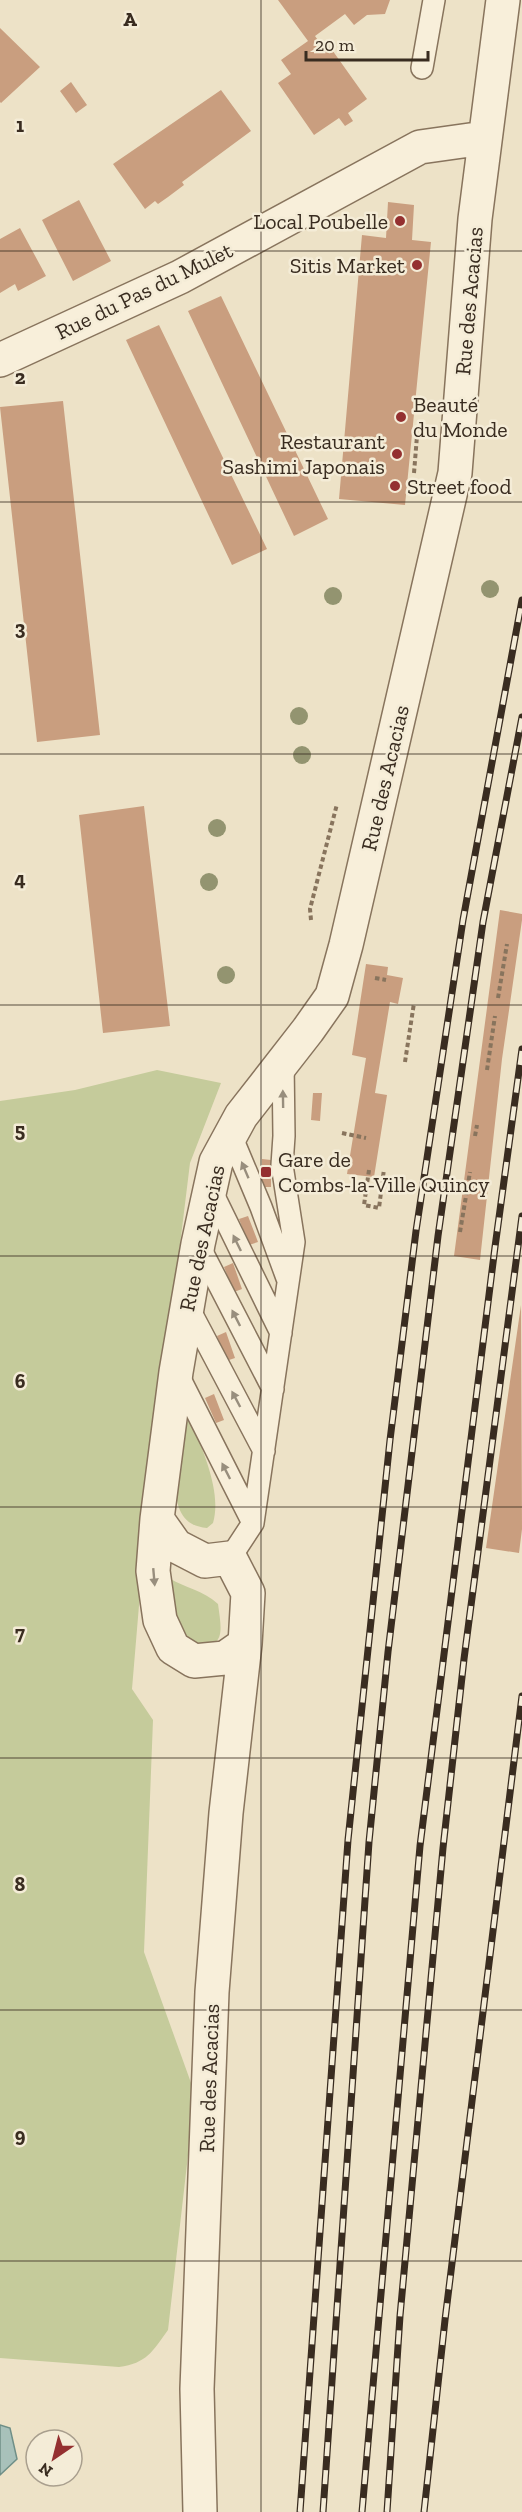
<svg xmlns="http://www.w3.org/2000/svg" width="522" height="2512" font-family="'Zilla Slab',serif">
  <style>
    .green { fill: #c5cb9b }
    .water { fill: #a8c1ba; stroke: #6f8f87; stroke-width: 1.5 }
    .building { fill: #c99e7f }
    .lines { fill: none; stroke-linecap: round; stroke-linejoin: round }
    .lane-casing { stroke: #88745d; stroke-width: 24 }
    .street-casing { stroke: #88745d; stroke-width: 36 }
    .path { stroke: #88745d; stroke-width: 4; stroke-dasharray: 4.5 3; stroke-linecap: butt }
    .lane { stroke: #f8efda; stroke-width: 21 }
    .street { stroke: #f8efda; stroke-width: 33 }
    .rail-casing { stroke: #392c20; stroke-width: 7 }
    .rail { stroke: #f4ecd7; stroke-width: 4.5; stroke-dasharray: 14; stroke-linecap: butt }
    .tree { fill: #939470 }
    .oneway { fill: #988e7d }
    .grid { fill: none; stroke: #392c20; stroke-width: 1.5; stroke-opacity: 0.55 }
    .poi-dot { fill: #943030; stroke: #f4ecd7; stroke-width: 2 }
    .labels { text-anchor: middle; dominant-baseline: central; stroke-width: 5; stroke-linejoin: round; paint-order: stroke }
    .poi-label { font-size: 22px; fill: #392c20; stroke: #f4ecd7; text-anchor: end }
    .street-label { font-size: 22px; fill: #392c20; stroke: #f4ecd7 }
    .grid-label { font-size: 20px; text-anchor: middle; font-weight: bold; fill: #392c20; stroke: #f4ecd7; stroke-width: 5; stroke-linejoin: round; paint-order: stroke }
  </style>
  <rect width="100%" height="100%" fill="#ede2c7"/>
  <path class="green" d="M157,1070L221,1083L190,1163L146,1522L132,1689L153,1720L144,1952L195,2094L168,2330C152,2352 147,2363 119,2367L0,2358V1101L75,1090Z
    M189,1421L193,1424C203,1453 222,1492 213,1523L207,1528C158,1524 180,1454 185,1423Z
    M169,1578C185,1588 203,1590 218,1604C222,1633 226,1650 191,1644L177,1627Z"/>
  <path class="water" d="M0,2425L10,2428L17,2459L0,2475Z"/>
  <path class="building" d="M278,0H390L385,14L367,15L354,25L345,14L315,36L325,50L330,47L367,99L348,113L353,121L345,126L339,118L314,135L278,83L291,74L281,60L308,41Z
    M0,28L40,67L1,103L0,102Z
    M71,82L87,105L76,113L60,91Z
    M221,90L251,131L182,182L184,185L168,197L158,204L155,201L145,209L113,164Z
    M79,200L111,261L73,281L42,220Z
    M388,202L414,205L412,240L431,242L405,505L339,499L362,235L386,238Z
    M20,228L46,276L18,291L15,284L0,293V239Z
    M221,296L328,519L294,536L188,311Z
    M159,325L267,549L232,565L126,340Z
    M63,401L100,735L37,742L0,407Z
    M144,806L170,1026L103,1033L79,815Z
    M500,910L522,914V920L502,1059L480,1260L454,1256Z
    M366,964L388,967L387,975L403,978L398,1004L390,1002L375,1093L387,1095L374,1177L347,1174L366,1058L352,1055Z
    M313,1093H322L320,1121L311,1120Z
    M262,1159L271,1160V1187H262Z
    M248,1216L258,1242L249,1245L239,1219Z
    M233,1263L242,1289L234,1292L224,1267Z
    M521,1305L522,1529L519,1553L486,1548Z
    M226,1332L235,1358L226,1361L217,1336Z
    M214,1394L224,1420L216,1423L205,1398Z"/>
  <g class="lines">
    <g class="lane-casing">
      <path id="lane" d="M422,68L434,0
        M230,1133L261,1207L287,1278
        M210,1188L281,1333
        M198,1244L273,1389
        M188,1307L264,1451
        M177,1373L253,1523
        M230,1558L253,1523L294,1242L282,1165L284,1136L283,1062"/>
    </g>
    <g class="street-casing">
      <path id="street" d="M0,360L180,277L420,147L484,138
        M157,1519L153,1571L160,1620L173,1648L194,1661L225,1658L245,1644
        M200,2512L197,2389L212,1992L226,1813L245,1644L248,1593L230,1558L205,1561L176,1546L157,1519L176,1372L198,1244L216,1162L241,1116L308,1030L332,996L346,945L455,473L475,219L503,0"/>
    </g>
    <path class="path" d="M414,473L417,436
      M311,920L310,909L337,804
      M375,978L386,980
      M498,998L507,944
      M405,1062L414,1003
      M487,1070L495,1016
      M342,1133L366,1138
      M475,1136L477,1125
      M369,1170L364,1205L379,1208L384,1169
      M460,1232L470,1172"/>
    <use href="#lane" class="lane"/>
    <use href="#street" class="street"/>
    <g class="rail-casing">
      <path id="rail" d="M300,2512L348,1840L390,1440L416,1231L463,920L522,600
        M323,2512L369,1842L388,1652L438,1236L483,922L522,717
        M362,2512L420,1846L495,1247L522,1049
        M387,2512L400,2316L443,1848L464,1659L522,1216
        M424,2512L445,2320L522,1696"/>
    </g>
    <use href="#rail" class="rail"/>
  </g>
  <g class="tree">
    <circle cx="490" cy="589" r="9"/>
    <circle cx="333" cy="596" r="9"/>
    <circle cx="299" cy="716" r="9"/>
    <circle cx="302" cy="755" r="9"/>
    <circle cx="217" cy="828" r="9"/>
    <circle cx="209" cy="882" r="9"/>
    <circle cx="226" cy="975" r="9"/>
  </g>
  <defs><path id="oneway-solid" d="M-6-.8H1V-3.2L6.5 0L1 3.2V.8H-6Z" transform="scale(1.5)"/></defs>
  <g class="oneway">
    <use href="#oneway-solid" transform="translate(283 1099) rotate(-91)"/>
    <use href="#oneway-solid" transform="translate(245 1170) rotate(-113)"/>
    <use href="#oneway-solid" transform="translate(237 1243) rotate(-116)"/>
    <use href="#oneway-solid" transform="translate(236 1318) rotate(-117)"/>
    <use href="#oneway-solid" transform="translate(236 1399) rotate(-118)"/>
    <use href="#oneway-solid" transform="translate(226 1471) rotate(-117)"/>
    <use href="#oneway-solid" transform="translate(154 1577) rotate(85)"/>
  </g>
  <path class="grid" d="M261,0V2512M0,251H522M0,502H522M0,754H522M0,1005H522M0,1256H522M0,1507H522M0,1758H522M0,2010H522M0,2261H522"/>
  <g class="poi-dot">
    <circle cx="400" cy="221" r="6"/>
    <circle cx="417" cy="265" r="6"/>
    <circle cx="401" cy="417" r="6"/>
    <circle cx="397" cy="454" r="6"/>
    <circle cx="395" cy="486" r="6"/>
    <rect x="260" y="1166" width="12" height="12" rx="3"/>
  </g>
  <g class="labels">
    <g class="poi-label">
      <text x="388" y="221">Local Poubelle</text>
      <text x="405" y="265">Sitis Market</text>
      <text x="413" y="404" text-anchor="start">Beauté<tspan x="413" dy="25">du Monde</tspan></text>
      <text x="385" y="441">Restaurant<tspan x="385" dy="25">Sashimi Japonais</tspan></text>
      <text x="407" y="486" text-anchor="start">Street food</text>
      <text x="278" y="1159" text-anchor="start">Gare de<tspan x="278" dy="25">Combs-la-Ville Quincy</tspan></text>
    </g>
    <g class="street-label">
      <text transform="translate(144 291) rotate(-26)">Rue du Pas du Mulet</text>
      <text transform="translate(469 301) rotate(-85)">Rue des Acacias</text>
      <text transform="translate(385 778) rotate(-77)">Rue des Acacias</text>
      <text transform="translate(202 1238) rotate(-78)">Rue des Acacias</text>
      <text transform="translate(209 2078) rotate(-88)">Rue des Acacias</text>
    </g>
  </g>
  <g class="grid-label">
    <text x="130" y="26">A</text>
    <text x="20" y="132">1</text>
    <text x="20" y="384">2</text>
    <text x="20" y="635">3</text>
    <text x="20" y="886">4</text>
    <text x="20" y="1137">5</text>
    <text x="20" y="1388">6</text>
    <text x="20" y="1640">7</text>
    <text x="20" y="1891">8</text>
    <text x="20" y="2142">9</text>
  </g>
  <g transform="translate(54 2458) rotate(215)"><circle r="28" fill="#f4ecd7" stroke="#a99f8e" stroke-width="1.5"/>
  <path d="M0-4.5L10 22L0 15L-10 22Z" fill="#943030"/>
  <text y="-9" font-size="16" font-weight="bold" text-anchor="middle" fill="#392c20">N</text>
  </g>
  <path d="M306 51v9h122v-9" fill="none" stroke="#392c20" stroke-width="3"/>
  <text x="315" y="51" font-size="18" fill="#392c20" stroke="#f4ecd7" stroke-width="4.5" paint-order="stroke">20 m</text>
</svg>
